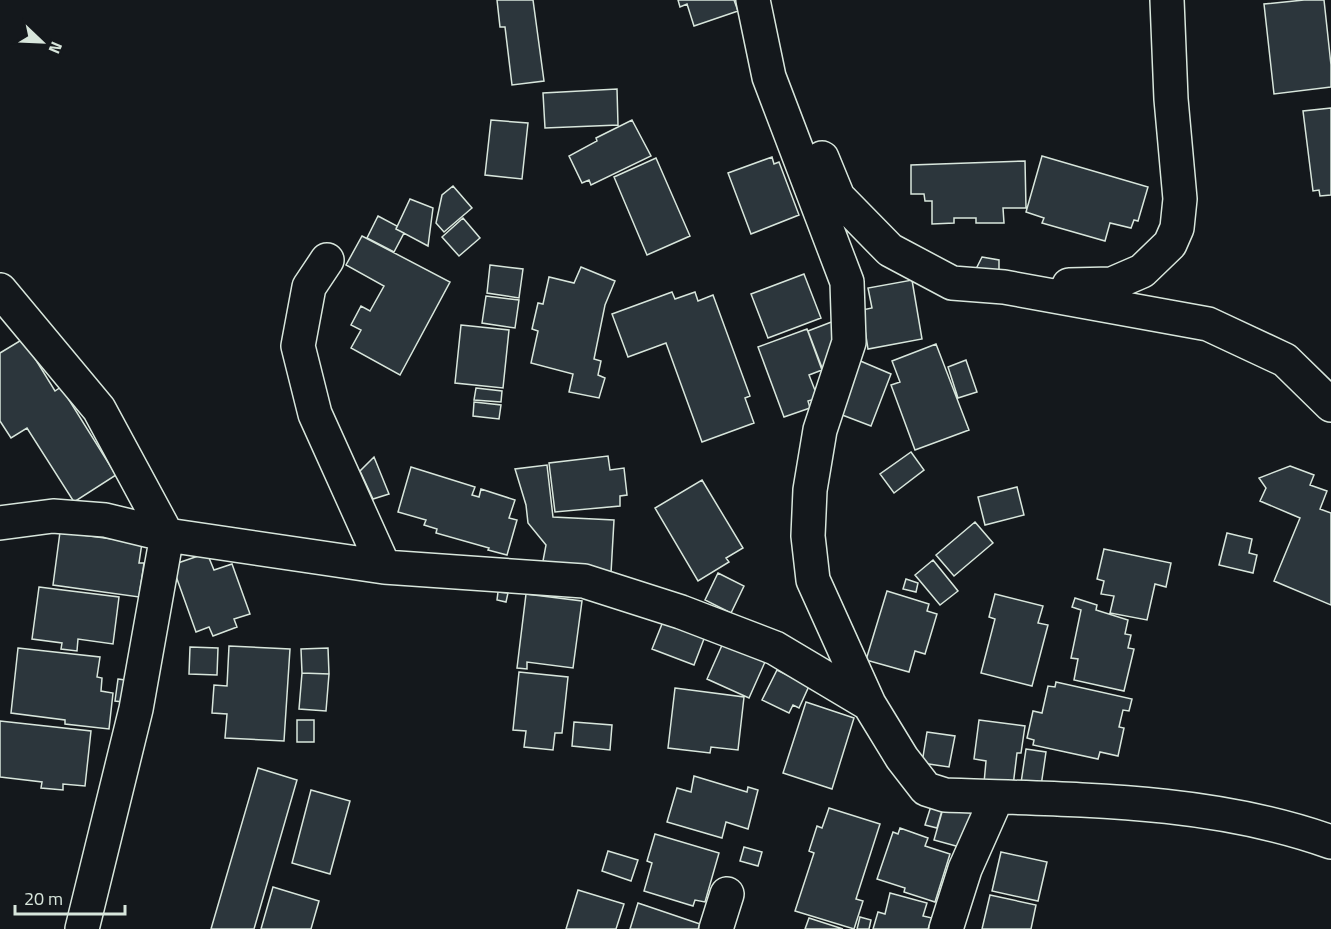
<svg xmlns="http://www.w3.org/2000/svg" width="1331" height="929" font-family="'Titillium Web',sans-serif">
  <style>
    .building { fill: #2c363c; stroke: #d8e6dc; stroke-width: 1.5 }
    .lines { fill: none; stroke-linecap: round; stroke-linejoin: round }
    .minor-casing { stroke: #d8e6dc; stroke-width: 36 }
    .minor { stroke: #14181c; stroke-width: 33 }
  </style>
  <rect width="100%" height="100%" fill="#14181c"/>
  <path class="building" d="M497,0H533L544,81L512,85L505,27H500Z
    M678,0H734L738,11L694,26L687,4L680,7Z
    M1304,0H1324L1331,65V87L1274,94L1264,4Z
    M617,89L618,125L545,128L543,93Z
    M1331,108V195L1320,196L1319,190L1313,191L1303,111Z
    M491,120L528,123L522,179L485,175Z
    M632,120L651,156L591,185L589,180L582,183L569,156L597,141L596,138Z
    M1042,156L1148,187L1138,221L1134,220L1131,228L1110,223L1105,241L1042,223L1044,218L1026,212Z
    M772,157L774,164L779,162L799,215L751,234L728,173Z
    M656,158L690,236L647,255L614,177Z
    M1025,161L1026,208H1003L1004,223H976V218H954V223L932,224V201H925L924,194H911V165Z
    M453,186L472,208L444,232L436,223L442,195Z
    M410,199L433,208L428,246L396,229Z
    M378,216L397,226L396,229L404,233L394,252L367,238Z
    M463,218L480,238L459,256L442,237Z
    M362,236L450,282L400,375L351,348L361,330L351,325L361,306L370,311L384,286L346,265Z
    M982,257L999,260V276L975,271Z
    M490,265L523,269L519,298L487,293Z
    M581,267L615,281L605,305L594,359L601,361L598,375L605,378L599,398L569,392L573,374L531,363L538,331L532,329L538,303L543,304L549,277L574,283Z
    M804,274L821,318L768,338L751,294Z
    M912,280L922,339L868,349L862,310L872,308L868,288Z
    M672,292L675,299L695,292L698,301L713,295L750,396L745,398L754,423L702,442L666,343L628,357L612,314Z
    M486,296L519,300L515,328L482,323Z
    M834,321L841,339L824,373L808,331Z
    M461,325L509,330L503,388L455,383Z
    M807,329L822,370L809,375L818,398L808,401L810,408L784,417L758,347Z
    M23,339L55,391L61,387L116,475L74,502L27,428L11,438L0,421V353Z
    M936,344L969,430L915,450L891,385L900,382L892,361Z
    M858,360L891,374L871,426L837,413Z
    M966,360L977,392L958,398L948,367Z
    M476,388L502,391L501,402L474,400Z
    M474,402L501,405L499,419L473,416Z
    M911,452L924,470L894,493L880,474Z
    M608,456L610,470L624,468L627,495L620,496V506L555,512L549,463Z
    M374,457L389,494L373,499L360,471Z
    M547,465L553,517L614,520L611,573L543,561L546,545L528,523L526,505L515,469Z
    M1290,466L1314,475L1310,485L1327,491L1320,509L1331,513V605L1274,581L1300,518L1260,501L1266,488L1259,478Z
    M411,467L475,487L472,495L479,497L481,489L515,500L509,518L517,520L507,555L488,550L489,548L436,533L437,529L424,525L426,520L398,512Z
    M702,480L743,548L726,558L729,562L698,581L655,508Z
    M1017,487L1024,515L985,525L978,497Z
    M975,522L993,543L954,576L936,555Z
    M60,532L142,543L139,563H144L139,597L53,585Z
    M1227,533L1252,539L1249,553L1257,555L1253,573L1219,565Z
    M1104,549L1171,563L1166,587L1155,584L1147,620L1110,613L1114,596L1101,594L1104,581L1097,579Z
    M207,553L214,570L232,564L250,614L234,619L237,627L213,636L209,627L196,632L172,565Z
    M933,560L958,591L940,605L915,575Z
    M718,573L744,586L731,613L705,600Z
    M906,579L918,583L916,592L903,589Z
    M39,587L119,597L113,644L78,639L77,651L61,649L62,643L32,639Z
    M887,591L929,604L927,611L937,614L925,654L915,651L909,672L866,660Z
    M498,592L508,593L506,602L497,600Z
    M526,594L582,601L573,668L527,662V669L517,668Z
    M995,594L1043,606L1038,623L1048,625L1032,686L981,673L995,619L989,617Z
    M1075,598L1097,605L1096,610L1128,620L1125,634L1131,635L1128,648L1134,649L1124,691L1074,680L1078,659L1071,658L1081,610L1072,607Z
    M666,614L707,631L694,665L652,649Z
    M723,643L765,662L749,698L707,679Z
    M229,646L290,649L284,741L225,738L227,714L212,713L214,685L227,686Z
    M190,647L218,648L217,675L189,674Z
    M18,648L100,657L97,677L102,678L101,691L113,693L109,729L65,724V720L11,713Z
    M328,648L329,674L302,673L301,649Z
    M777,670L809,686L799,708L793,705L789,713L762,700Z
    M519,672L568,677L562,733H555L553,750L524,747L526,731L513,730Z
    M302,673L329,674L326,711L299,709Z
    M118,679L125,680L123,702L115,701Z
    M1056,682L1132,699L1129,711L1123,710L1119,727L1124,728L1118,756L1100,752L1098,759L1033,745L1034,740L1027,738L1033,711L1042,713L1048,686L1055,687Z
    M675,688L744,697L738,750L711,747L710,753L668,748Z
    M806,702L854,718L832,789L783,773Z
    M297,720H314V742H297Z
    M979,720L1025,726L1021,753H1017L1013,786L984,783L986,761L974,759Z
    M0,721L91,731L85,786L63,784V790L41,788L42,782L0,777Z
    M574,722L612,725L610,750L572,746Z
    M927,732L955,736L949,767L922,763Z
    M1026,749L1046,752L1041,786L1021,783Z
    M258,768L297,780L254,929H211Z
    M694,776L747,792L748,787L758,790L748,829L726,822L722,838L667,822L677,788L691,792Z
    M311,790L350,801L330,874L292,863Z
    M932,803L943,807L937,828L925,825Z
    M944,805L976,814L967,849L934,840Z
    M829,808L880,824L856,899L863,901L854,929L795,911L814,853L809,851L817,826L822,828Z
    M900,828L928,838L925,846L950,854L935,902L904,892L905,888L877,879L893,832L898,834Z
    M655,834L719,853L705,902L695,900L693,906L644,891L652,863L647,861Z
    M744,847L762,852L758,866L740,861Z
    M608,851L638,860L631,881L602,871Z
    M1001,852L1047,862L1038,901L992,891Z
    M273,887L319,901L311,929H261Z
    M578,890L624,904L616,929H566Z
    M890,893L927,903L923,916L932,918L928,929H873L878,912L885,914Z
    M990,895L1036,905L1031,929H982Z
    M638,903L700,924L698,929H630Z
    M860,917L871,920L869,929H857Z
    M809,918L843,929H805Z"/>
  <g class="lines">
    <g class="minor-casing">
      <path id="minor" d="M753,0L769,77L847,282L849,342L820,430L810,490L808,536L813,580L869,704L902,758L926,789L945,795C1074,800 1208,798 1331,842
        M822,158L838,197L890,250L952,283L1004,287L1208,324L1285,360L1331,405
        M327,260L309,287L298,346L315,414L384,567
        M1069,285L1112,284L1142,271L1170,244L1177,228L1180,199L1171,99L1167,0
        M0,290L99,409L167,535L136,709L82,929
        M0,523L53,516L105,520L167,535L384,567L584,581L681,612L775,648L869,704
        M716,929L727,894
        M946,929L965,869L997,797"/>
    </g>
    <use href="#minor" class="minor"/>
  </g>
  <g transform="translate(42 42) rotate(113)" stroke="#14181c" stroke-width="4.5" paint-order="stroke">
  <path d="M0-4.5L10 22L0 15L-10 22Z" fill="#d8e6dc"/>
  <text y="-9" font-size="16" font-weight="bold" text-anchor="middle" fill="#d8e6dc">N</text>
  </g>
  <path d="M15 905v9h110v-9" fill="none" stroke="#d8e6dc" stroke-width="3"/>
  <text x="24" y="905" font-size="18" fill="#d8e6dc" stroke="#14181c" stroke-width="4.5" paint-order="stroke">20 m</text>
</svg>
